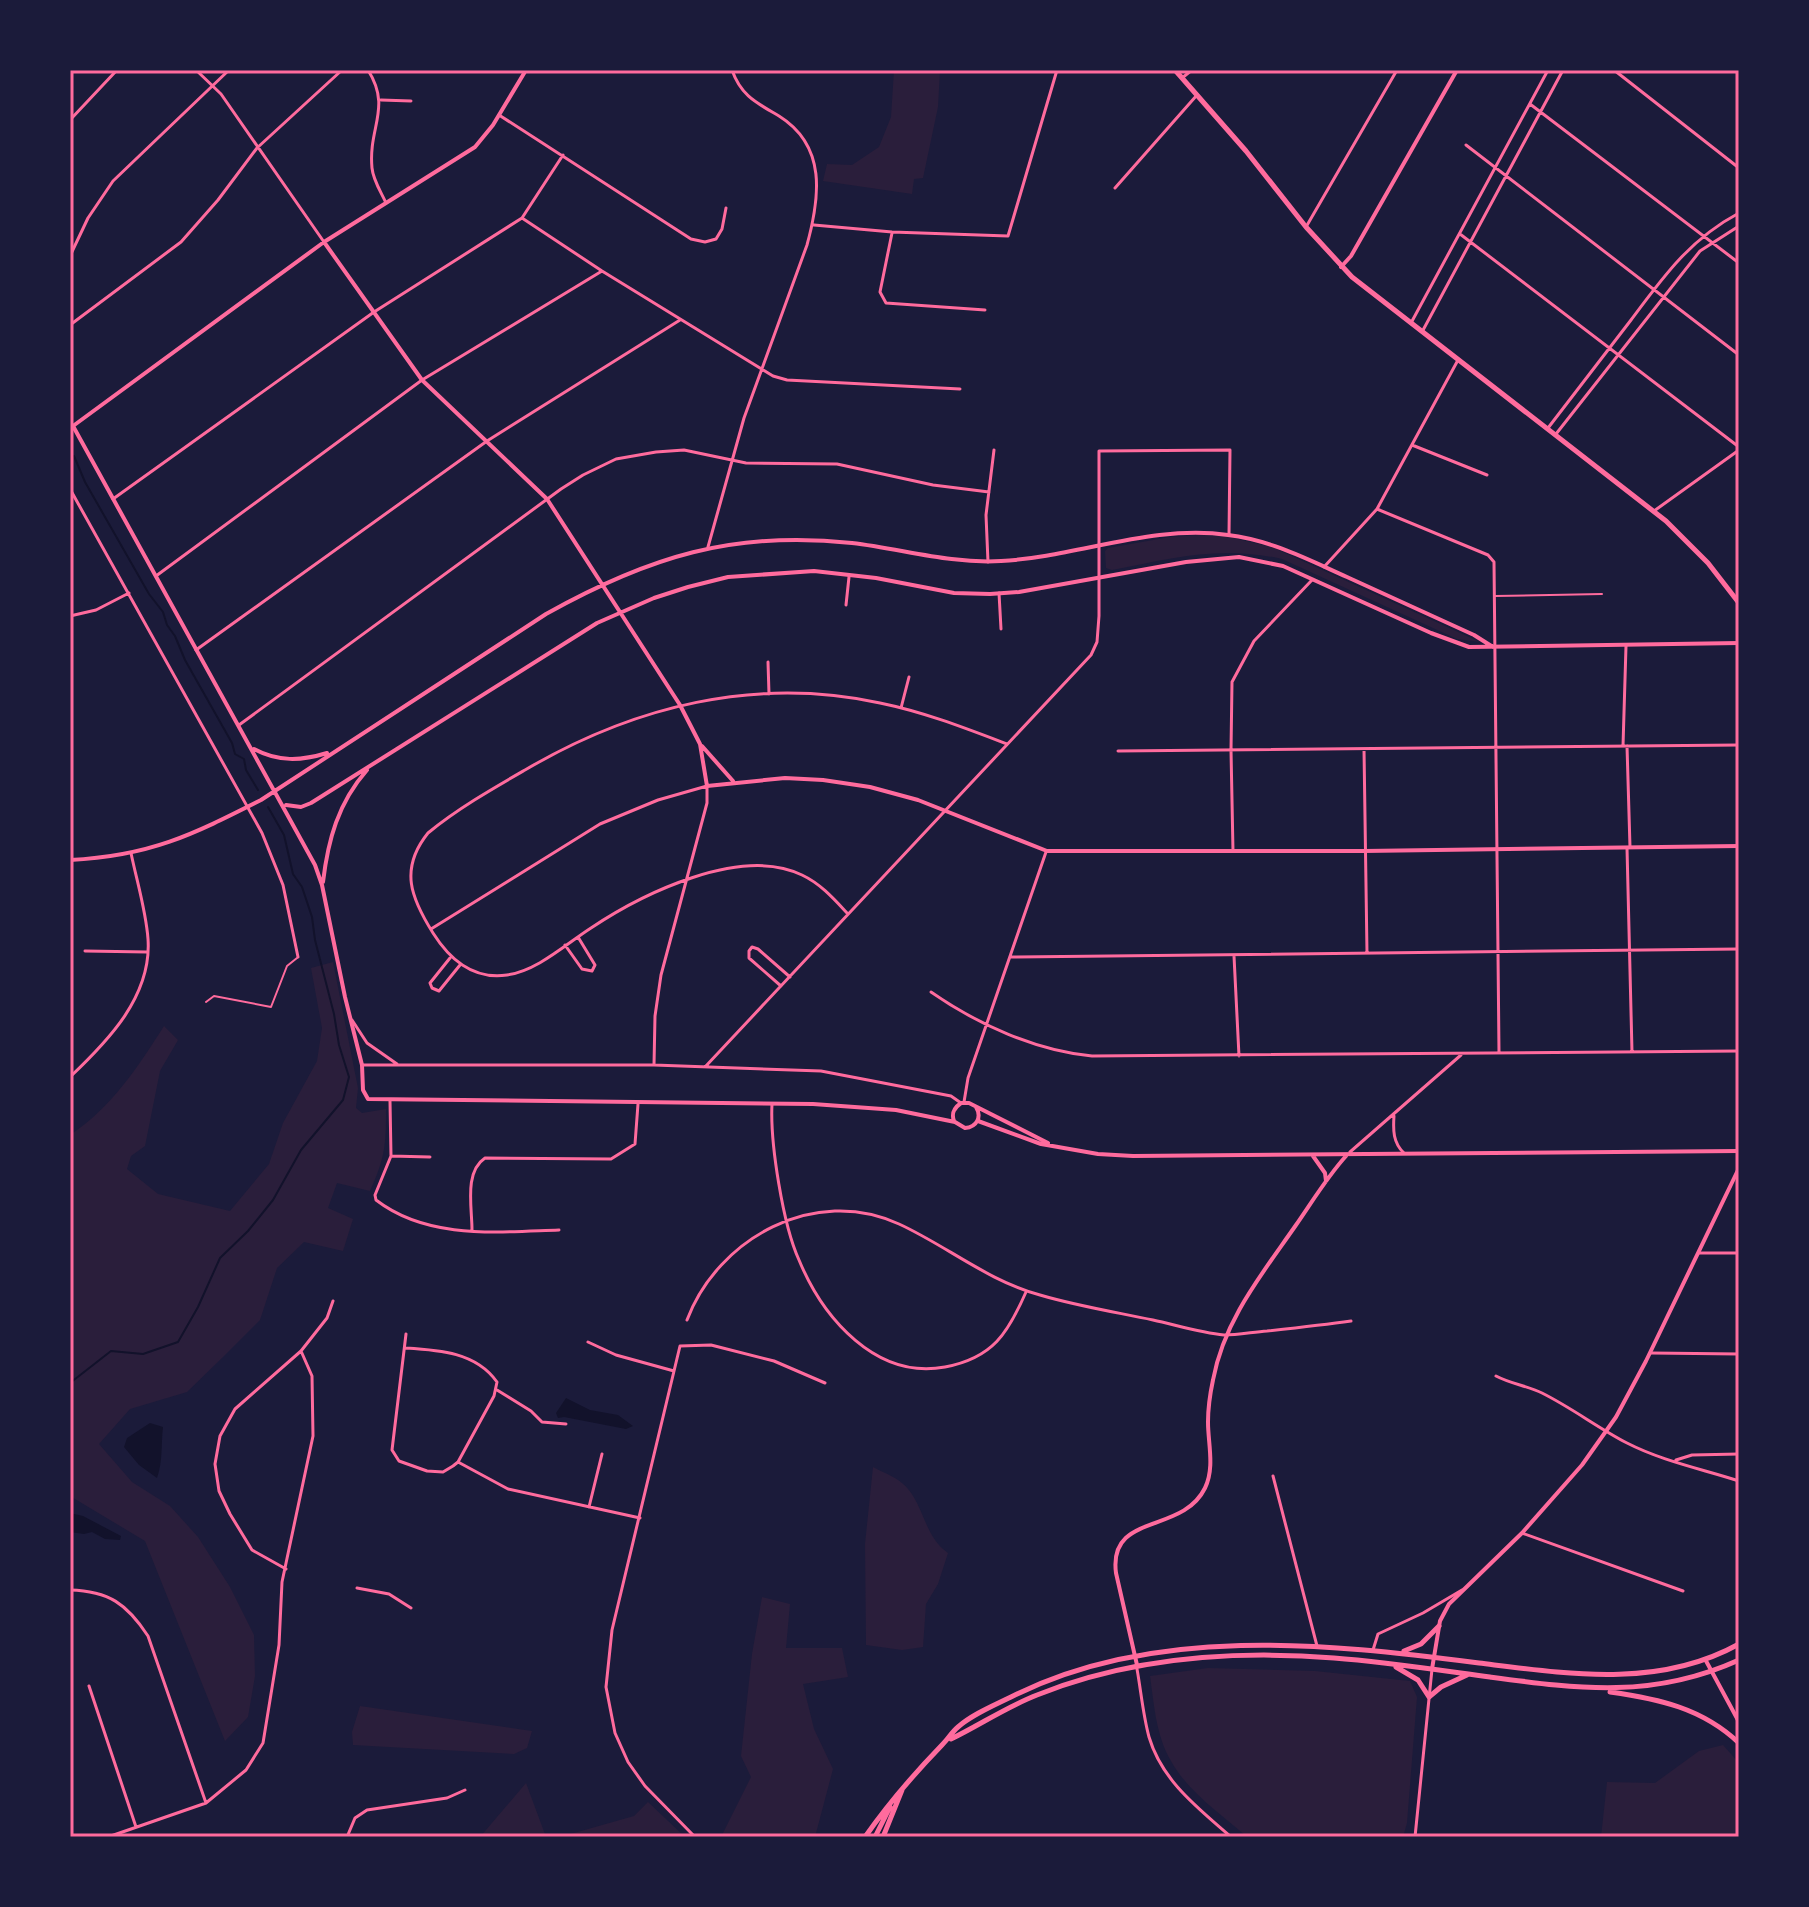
<svg xmlns="http://www.w3.org/2000/svg" width="1809" height="1907" font-family="Overpass,sans-serif">
  <style>
    .green { fill: #2a1e3b }
    .water { fill: #12122b }
    .lines { fill: none; stroke-linecap: round; stroke-linejoin: round }
    .stream { stroke: #12122b; stroke-width: 2 }
    .service { stroke: #ff6b9d; stroke-width: 2 }
    .minor { stroke: #ff6b9d; stroke-width: 3 }
    .tertiary { stroke: #ff6b9d; stroke-width: 4 }
    .secondary { stroke: #ff6b9d; stroke-width: 5 }
    .primary { stroke: #ff6b9d; stroke-width: 5 }
    .neatline { fill: none; stroke: #ff6b9d; stroke-width: 3 }
  </style>
  <rect width="100%" height="100%" fill="#1b1b3a"/>
  <path class="green" d="M894,70L940,71L938,107L923,178L914,179L912,194L823,181L827,164L852,165L879,147L891,117Z
    M1199,535L1224,536L1272,547L1480,642L1457,639L1282,559C1219,545 1173,558 1112,570L1106,568L1105,551L1108,548L1170,537Z
    M333,962L358,1088L356,1108L362,1113L386,1109C386,1145 385,1158 370,1191L337,1183L328,1208L353,1219L343,1251L304,1242L277,1268L260,1320L222,1358L187,1392L130,1409L99,1444L132,1482L170,1506L198,1537L230,1587L254,1635L255,1676L248,1717L225,1741L145,1541L70,1496V1135C111,1108 138,1067 164,1026L178,1040L160,1071L145,1146L131,1156L127,1169L158,1194L230,1211L269,1164L283,1123L317,1061L322,1028L311,968Z
    M873,1467C882,1472 894,1476 902,1483C924,1501 923,1536 948,1553L938,1584L926,1604L923,1647L902,1650L866,1645L865,1544Z
    M762,1597L790,1604L786,1648H842L848,1677L803,1684L814,1729L833,1769L815,1837H721L751,1777L741,1756L752,1654Z
    M1208,1668L1315,1671L1410,1681L1417,1697L1407,1823L1403,1837H1247C1221,1814 1188,1792 1171,1761C1156,1736 1154,1704 1150,1676Z
    M360,1706L532,1731L527,1748L514,1754L353,1745L352,1732Z
    M1723,1745L1739,1763V1833L1732,1837H1601L1607,1782L1655,1783L1699,1751Z
    M526,1783L546,1837H480Z
    M648,1802L685,1837H560L634,1816Z"/>
  <path class="water" d="M566,1398L590,1410L618,1415L633,1426L626,1429L564,1417L558,1418L556,1413Z
    M150,1423L163,1427C161,1443 163,1462 157,1478L139,1465L124,1447L127,1438Z
    M70,1513L83,1516L121,1536L120,1540L105,1539L92,1532L84,1534L70,1532Z"/>
  <g class="lines">
    <path class="stream" d="M74,456L85,482L149,594L163,612L167,625L175,636L185,660L232,743L235,754L244,759L246,770L258,790
      M70,1383L111,1351L143,1354L178,1342L198,1307L220,1258L248,1231L273,1200L301,1150L343,1100L349,1077L339,1045L334,1014L315,940L312,917L302,887L293,874L284,835L268,807"/>
    <path class="service" d="M1495,596L1602,594
      M206,1002L214,996L271,1007L287,966L297,958"/>
    <path class="minor" d="M196,70L221,94L324,242
      M368,70C392,108 368,127 372,168C373,180 381,192 386,203
      M1614,70L1739,168
      M1182,78L1192,70
      M381,100L411,101
      M1530,104L1739,263
      M499,115L691,239L705,242L716,239L722,229L726,208
      M70,120L117,70
      M1466,145L1739,355
      M1115,188L1197,95
      M522,218L602,271L773,376L787,380L960,389
      M814,225L892,232L1008,236L1057,70
      M1306,227L1397,70
      M892,233L880,292L886,303L985,310
      M1460,234L1739,447
      M70,256L88,218L113,181L229,70
      M1411,323L1548,70
      M70,325L181,242L218,200L257,148L342,70
      M1422,332L1563,70
      M1548,428C1576,392 1603,356 1631,320C1663,277 1690,239 1739,213
      M1556,434L1700,251L1739,226
      M1412,445L1487,475
      M70,489L262,833L283,885L298,957
      M113,499L374,312L522,218L563,155
      M1377,509L1488,555L1494,562L1499,1052
      M1654,511L1739,450
      M708,547L744,418L807,245C820,197 827,146 779,116C757,103 741,96 732,70
      M988,562L986,515L994,450
      M1324,567L1377,509L1458,360
      M156,576L422,380L602,271
      M999,593L1001,629
      M846,605L849,577
      M70,616L96,610L129,593
      M196,650L487,441L680,320
      M768,662L769,694
      M901,708L909,677
      M239,725L561,489L583,475L616,459L656,452L684,450L746,463L837,464L933,485L989,492
      M70,739H71
      M1623,746L1626,646
      M1627,746L1630,847
      M1364,749L1367,953
      M1118,751L1739,745
      M1627,848L1632,1052
      M1233,851L1231,750L1232,682L1254,641L1312,580
      M848,914C834,899 821,884 802,875C741,845 642,894 591,928C566,944 537,971 507,975C473,980 450,960 433,933C411,898 399,869 428,833C457,809 492,789 525,770C634,706 755,676 880,703C924,712 965,728 1007,744
      M431,929L600,824L658,800L707,786V803L661,975L655,1016L654,1065
      M565,945L582,969L592,971L595,965L578,937
      M85,951L147,952
      M1234,956L1239,1056
      M1011,957L1739,949
      M450,958L430,983L432,988L439,991L460,965
      M781,986L749,958V951L752,947L758,949L790,977
      M931,992C977,1024 1036,1051 1092,1056L1739,1051
      M352,1020L367,1043L397,1064
      M362,1065H654L821,1071L951,1096L961,1103
      M705,1067L1091,655L1097,642L1099,616V451L1230,450L1229,535
      M70,1077C108,1041 152,996 148,939C146,911 137,882 131,853
      M390,1101L391,1156L375,1195L376,1200C428,1240 498,1232 559,1230
      M964,1102L968,1078L1046,852
      M772,1104C770,1143 783,1225 799,1260C823,1318 876,1380 945,1367C993,1358 1008,1333 1026,1292
      M1394,1116C1393,1130 1393,1143 1404,1153
      M1350,1152L1461,1055
      M391,1156L430,1157
      M472,1230C472,1207 464,1172 485,1158L611,1159L635,1144L638,1104
      M1699,1253H1739
      M687,1320C718,1238 815,1185 899,1224C947,1246 988,1281 1040,1295C1077,1306 1115,1312 1153,1320C1176,1325 1201,1333 1224,1335C1238,1335 1253,1332 1267,1331C1295,1328 1323,1325 1351,1321
      M588,1342L616,1355L674,1371
      M405,1348C439,1350 476,1352 497,1382L494,1396L458,1462L453,1466L443,1472L427,1471L399,1461L392,1450L406,1334
      M1651,1353L1739,1354
      M1496,1376C1511,1384 1528,1386 1542,1393C1572,1408 1598,1428 1627,1443C1662,1461 1702,1469 1739,1481
      M497,1390L531,1411L542,1422L566,1424
      M1676,1460L1692,1455L1739,1454
      M458,1462L508,1489L640,1518
      M1273,1476L1317,1646
      M589,1507L602,1454
      M1522,1533L1683,1591
      M286,1569L252,1550L230,1514L219,1491L215,1464L220,1436L235,1409L301,1351L327,1318L333,1301
      M357,1588L389,1594L411,1608
      M70,1590C109,1591 127,1604 148,1636L206,1803
      M1373,1650L1378,1634L1423,1613L1462,1590
      M1137,1669C1141,1691 1143,1715 1149,1737C1162,1781 1198,1808 1231,1837
      M89,1686L136,1827
      M108,1837L206,1803L246,1770L263,1743L279,1645L282,1582L313,1436L312,1376L301,1351
      M347,1837L355,1818L367,1810L447,1798L465,1790
      M695,1837L645,1786L628,1762L615,1733L606,1687L612,1630L680,1346L711,1345L774,1361L825,1383
      M1415,1837L1432,1669"/>
    <path class="tertiary" d="M526,70L493,125L475,147L324,242L73,426L315,865L322,885L345,997L362,1065L363,1090L368,1099L813,1104L896,1110L955,1122L965,1128C977,1127 982,1117 976,1107
      M324,242L422,380L547,499L680,705L700,744L707,786L785,778L823,780L870,787L918,800L1047,851H1364L1739,846
      M1341,267L1351,256L1457,70
      M702,746L733,781
      M254,749C278,762 301,761 327,753
      M286,805L301,807L311,803L597,623L654,598L688,587L728,577L814,571L876,578L954,593L990,594L1019,592L1186,562L1239,557L1283,566L1431,633L1469,647L1739,643
      M70,860C150,856 192,835 261,800L546,614C648,557 734,530 852,543C903,549 950,564 1001,561C1077,557 1152,524 1228,535C1271,540 1309,560 1347,577C1390,597 1432,616 1474,635L1493,647
      M323,882C328,840 338,803 367,770
      M954,1121C951,1113 954,1108 961,1103H969L1048,1143
      M978,1121L1041,1144L1098,1154L1133,1156L1739,1151
      M1313,1156L1325,1173L1326,1181
      M1705,1659L1739,1722
      M1137,1665L1116,1573C1108,1512 1182,1535 1205,1488C1215,1467 1208,1444 1208,1422C1208,1408 1210,1394 1213,1380C1224,1320 1262,1274 1296,1225C1312,1202 1327,1177 1346,1156
      M1432,1669L1440,1621L1449,1604L1522,1533L1582,1465L1616,1417L1646,1361L1739,1168"/>
    <path class="secondary" d="M1175,70L1246,151L1306,227L1352,277L1666,521L1708,563L1739,603"/>
    <path class="primary" d="M1404,1651L1421,1644L1439,1626
      M1396,1667L1418,1680L1429,1697L1441,1687L1467,1675
      M1610,1692C1659,1699 1702,1708 1739,1743
      M951,1739C980,1725 1006,1707 1037,1695C1130,1658 1234,1650 1334,1658C1386,1662 1438,1670 1490,1677C1580,1689 1653,1699 1739,1660
      M865,1837C888,1804 914,1774 942,1745C948,1739 952,1732 958,1727C973,1714 993,1706 1011,1697C1153,1625 1326,1643 1479,1663C1567,1674 1658,1689 1739,1644
      M875,1837L890,1807
      M883,1837L902,1790"/>
  </g>
  <rect width="1809" height="1907" fill="none" stroke="#1b1b3a" stroke-width="144"/>
  <rect x="72" y="72" width="1665" height="1763" class="neatline"/>
</svg>
